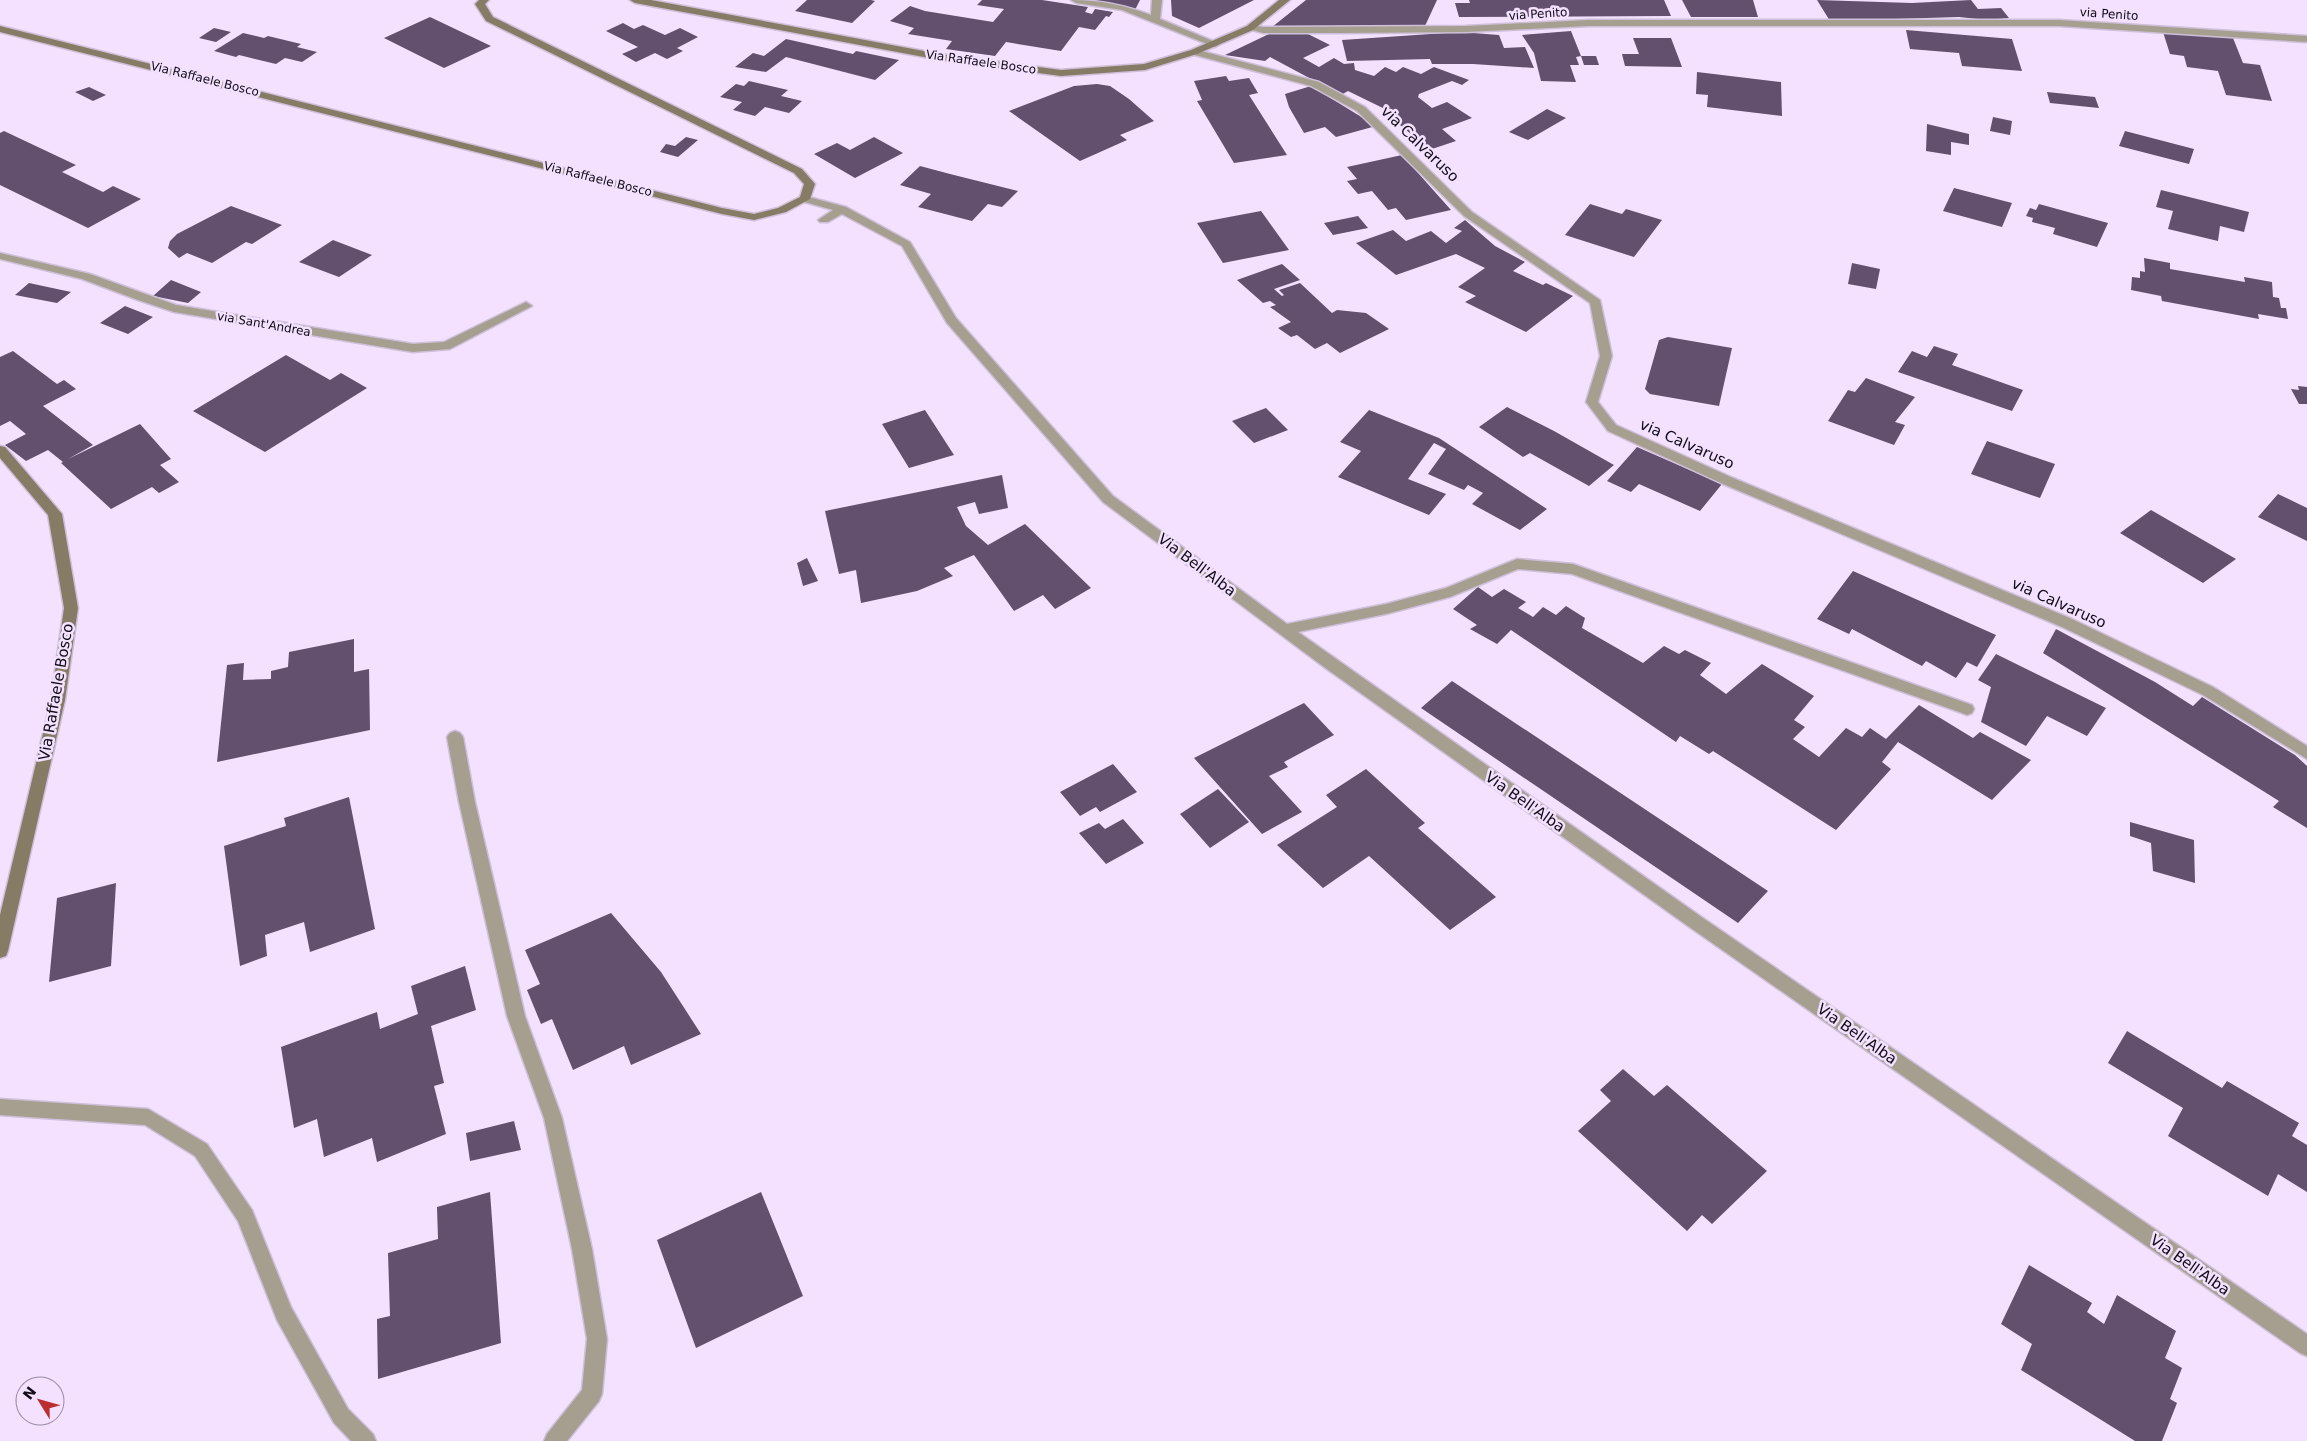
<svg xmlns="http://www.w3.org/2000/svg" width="2307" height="1441" font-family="'DejaVu Sans',sans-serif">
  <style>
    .building { fill: #62506e }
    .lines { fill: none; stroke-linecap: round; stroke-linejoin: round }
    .street-casing { stroke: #cfbfda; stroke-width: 3 }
    .secondary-casing { stroke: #cfbfda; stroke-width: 3 }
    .street { fill: #a69f90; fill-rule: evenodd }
    .secondary { fill: #867c65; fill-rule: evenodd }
    .labels { text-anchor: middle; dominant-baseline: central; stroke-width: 5; stroke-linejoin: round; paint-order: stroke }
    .far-street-label { font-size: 12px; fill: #120c15; stroke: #f3e1ff }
    .street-label { font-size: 15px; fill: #120c15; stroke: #f3e1ff }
  </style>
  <rect width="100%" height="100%" fill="#f3e1ff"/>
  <path class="building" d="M807,0H871L875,1L852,23L795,11Z
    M982,0H1042L1088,7L1085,12L1092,14L1095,9L1113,12L1109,17L1106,16L1095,30L1079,27L1061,51L1006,42L995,56L946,49L952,41L908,34L914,28L890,21L910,6L925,11L993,22L1004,9L977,5Z
    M1082,0H1140L1135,10Z
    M1171,0H1254L1199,28L1172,16Z
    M1306,0H1437L1425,26L1272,27Z
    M1469,0H1664L1671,16L1459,17L1455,3H1470Z
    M1682,0H1753L1758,17H1691Z
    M1817,0L1912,3L1971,0L1978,9L2001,8L2009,18L1987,20L1959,17L1830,21Z
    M430,17L491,46L444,68L384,38Z
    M623,23L634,29L643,25L665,35L680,28L698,37L677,48L683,51L667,59L655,53L636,62L622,54L638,47L606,31Z
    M214,28L231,32L216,42L199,38Z
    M1906,30L2012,39L2022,71L1962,66L1959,53L1910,49Z
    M1571,31L1581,56L1576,57L1579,65H1570L1576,82L1541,81L1534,53L1522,35Z
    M1460,32L1499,35L1504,48L1525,47L1534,68L1473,64H1432L1430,59L1347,61L1342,40Z
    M2163,32L2233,38L2243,63L2260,65L2272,101L2226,95L2218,71L2187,67L2184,56L2170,54Z
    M243,33L264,38L268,36L301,44L297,47L317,52L302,62L285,58L276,64L239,55L236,57L214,51Z
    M1271,33L1308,34L1330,45L1303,58L1319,67L1334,58L1344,64L1354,63L1355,70L1374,76L1385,67L1396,72L1403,67L1421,74L1434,67L1469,80L1462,85L1452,81L1419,94L1418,97L1432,108L1447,102L1472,118L1442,129L1456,141L1426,151L1413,141L1417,139L1389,116L1393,113L1348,91L1341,95L1270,57L1265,61L1225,55Z
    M1633,38H1671L1682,67L1625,66L1622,54H1639Z
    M786,39L853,54L856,51L899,60L875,80L786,57L766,72L735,67L753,53L764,56Z
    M1581,56H1596L1599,65H1584Z
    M1697,72L1781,82L1782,116L1707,107L1708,95L1696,94Z
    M1226,76L1229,81L1249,78L1258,93L1249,95L1287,155L1234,163L1197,101L1202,100L1194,81Z
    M749,81L788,90L781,96L802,101L789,113L765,107L755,116L733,110L742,102L720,97L736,84L744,86Z
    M1097,84L1110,86L1129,99L1154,121L1120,135L1127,140L1080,161L1009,111L1074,86Z
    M1311,86L1376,126L1336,137L1325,127L1304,133L1289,107L1285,94Z
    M89,87L106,95L93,101L75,92Z
    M2047,92L2095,97L2099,108L2050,103Z
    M1547,109L1566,118L1528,140L1509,132Z
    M1993,117L2012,121L2010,135L1990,131Z
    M1927,124L1969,134V145L1951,142V155L1926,151Z
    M4,131L76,165L62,172L103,192L113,186L141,199L88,228L0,185V133Z
    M2125,131L2194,149L2189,164L2119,146Z
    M686,137L698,140L678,157L660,152L666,144L675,146Z
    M874,137L903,153L855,178L814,154L837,143L850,150Z
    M1402,155L1451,210L1406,220L1396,208L1388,210L1372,191L1358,194L1347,181L1357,179L1347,167Z
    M920,166L950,174L1018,191L1002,207L988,204L972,221L918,207L931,194L900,185Z
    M1954,188L2012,203L2002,227L1943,211Z
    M2161,190L2249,212L2244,232L2220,226L2218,241L2168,229L2173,211L2156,207Z
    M1590,204L1622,214L1626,209L1662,220L1634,257L1565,235Z
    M2039,204L2108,223L2097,247L2053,234L2055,228L2032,222L2033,218L2026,216L2030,208L2036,210Z
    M231,206L282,225L252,244L246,242L212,263L187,253L179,258L168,248L170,241L177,234Z
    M1261,211L1289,250L1223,263L1197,223Z
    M1358,216L1368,228L1333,235L1324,223Z
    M1465,220L1495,246L1525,262L1513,271L1543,285L1546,283L1573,296L1526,332L1465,302L1476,296L1458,287L1485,268L1456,254L1396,275L1356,243L1393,230L1406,241L1431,231L1446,243L1462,231L1454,228Z
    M333,240L372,255L339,277L299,262Z
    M2144,258L2170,263V269L2245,282L2244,277L2272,282L2273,297L2279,298L2281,308H2286L2288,319L2258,314L2259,319L2162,301L2161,296L2131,290L2132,277L2140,278V271L2145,272Z
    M1852,263L1880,269L1876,289L1848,284Z
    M1282,264L1300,280L1274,289L1282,296L1284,295L1279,290L1300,283L1332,313L1337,310L1366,313L1389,329L1340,353L1327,343L1315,349L1297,335L1291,337L1278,328L1291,322L1270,307L1276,305L1270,301L1263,303L1237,280Z
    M171,280L201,292L188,303L153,296Z
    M29,283L71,292L57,303L15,295Z
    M125,306L153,317L128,334L100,323Z
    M1668,337L1732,348L1719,406L1650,394L1645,389L1659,340Z
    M1934,346L1958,354L1952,365L2023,390L2012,411L1898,372L1912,351L1927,357Z
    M13,351L57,384L64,380L76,389L43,406L93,445L68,459L140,424L171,459L160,465L179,482L159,493L152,487L111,509L61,463L63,462L48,450L26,461L5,445L26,434L10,421L0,426V357Z
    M286,355L330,380L341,373L367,388L265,452L193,411Z
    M1866,378L1915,397L1895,422L1905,425L1894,445L1828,421L1848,390L1855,392Z
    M2298,386L2307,387V404H2299L2291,389L2299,390Z
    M1507,407L1554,431L1614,465L1589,486L1530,453L1523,457L1479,427Z
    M1266,408L1288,430L1254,443L1232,421Z
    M925,410L954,455L909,468L882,424Z
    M1369,410L1439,438L1547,509L1520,530L1472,504L1483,493L1468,485L1464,490L1428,474L1446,449L1434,443L1408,479L1446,494L1429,515L1338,477L1361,451L1340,442Z
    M1987,441L2055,464L2040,498L1971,474Z
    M1637,447L1722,484L1700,511L1639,484L1631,492L1607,481Z
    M1002,475L1008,508L979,514L975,502L957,507L966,526L988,545L1025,524L1091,588L1055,609L1043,595L1014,611L974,555L944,568L953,576L917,591L861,603L856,570L839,574L825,511Z
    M2278,494L2307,508V541L2258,517Z
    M2151,510L2236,559L2203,583L2120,533Z
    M807,558L818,581L803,586L797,563Z
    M1853,571L1996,635L1977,667L1967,662L1956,678L1926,661L1922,666L1852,629L1849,634L1817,619Z
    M1478,587L1492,597L1504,589L1526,602L1518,608L1533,617L1543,607L1556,615L1566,606L1585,618L1582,628L1643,663L1664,646L1679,654L1685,650L1711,663L1700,675L1726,694L1762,664L1814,696L1794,720L1805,727L1793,739L1819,757L1846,728L1862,737L1870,728L1886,739L1919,705L1973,738L1980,732L2031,760L1992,800L1898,742L1882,762L1891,769L1836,830L1713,751L1709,754L1680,736L1676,742L1511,630L1497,644L1470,629L1477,625L1453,609Z
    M2056,629L2155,682L2193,706L2202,697L2295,755L2307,766V828L2273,807L2279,801L2043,653Z
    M354,639V672L369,669L370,730L217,762L227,665L244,663L243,680L271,679V671L288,667L289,652Z
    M1996,654L2106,708L2087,736L2047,716L2026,746L1981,722L1991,687L1978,680Z
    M1452,681L1768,891L1738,923L1421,708Z
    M1304,703L1334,735L1284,762L1288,767L1269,776L1302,812L1262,834L1194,758Z
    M1113,764L1137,792L1100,812L1096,807L1080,816L1060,792Z
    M1366,769L1425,823L1418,828L1496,897L1450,930L1369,856L1323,888L1277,845L1337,807L1326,795Z
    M1218,789L1249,822L1210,848L1180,814Z
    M349,797L375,929L310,952L304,922L265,935L267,956L240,966L224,846L286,826L284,818Z
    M1123,819L1144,843L1106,864L1079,833L1099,823L1105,829Z
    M2130,822L2194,840L2195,883L2153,871L2151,843L2130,836Z
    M116,883L111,966L49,982L57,898Z
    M611,913L661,972L701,1034L631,1065L624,1046L573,1070L552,1019L541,1024L527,990L540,984L525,950Z
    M465,966L476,1010L431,1026L444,1083L434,1086L446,1134L377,1162L372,1138L324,1157L317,1119L294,1128L281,1047L377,1012L380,1029L418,1014L411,986Z
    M2127,1031L2222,1088L2227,1081L2299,1123L2292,1136L2307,1145V1192L2278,1174L2268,1196L2168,1136L2183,1108L2108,1063Z
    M1623,1069L1654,1096L1667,1085L1767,1171L1712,1224L1702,1215L1687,1231L1578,1131L1611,1101L1600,1090Z
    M514,1121L521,1150L470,1161L466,1133Z
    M490,1192L501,1343L378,1379L377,1319L390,1316L388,1253L438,1239L437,1207Z
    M761,1192L803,1296L696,1348L657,1240Z
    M2029,1265L2092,1303L2087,1312L2104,1324L2117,1295L2176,1331L2165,1358L2182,1368L2170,1399L2177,1403L2162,1441H2135L2021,1370L2032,1344L2001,1324Z"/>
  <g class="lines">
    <g class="street-casing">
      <path id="street" d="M1071,0C1100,0 1124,5 1151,15L1152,0H1162L1160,19L1220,44L1215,47L1212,46L1122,10L1076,3Z
        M1588,20H2059L2307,36V42L2059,26H1588L1466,32L1344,33H1263L1245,28L1250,25L1263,27L1466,26Z
        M1194,49L1319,82L1365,107L1472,212L1600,300L1612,356L1598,402L1616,425L1733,478L2072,619L2213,687L2307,746V759L2203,695L2062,627L1723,484L1608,431L1586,402L1600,356L1590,303L1464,216L1357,111L1311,86L1191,54L1189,52Z
        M805,196L846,207L910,242L956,318L1113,496L1287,624L1386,604L1446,588L1517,559L1573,564L1972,705L1974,709L1972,713L1967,715L1962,713L1572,574L1518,569L1450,597L1386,614L1298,632L1700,916L2307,1334V1356L2300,1353L1688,926L1324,667L1103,502L947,323L902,246L842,214L828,222H820L818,220L833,210L801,201V197Z
        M0,253L90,274L176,305L413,344L444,342L522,304L526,302L532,306L450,349L413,352L174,312L138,300L82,279L0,259Z
        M455,731L460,733L463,737L475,802L525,1016L562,1118L592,1249L607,1339L602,1394L599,1401L567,1441H544L547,1434L582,1390L587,1339L572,1249L544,1118L507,1016L459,802L447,737L450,733Z
        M0,1099L148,1109L207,1144L252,1210L291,1307L348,1409L373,1434L376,1441H351L334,1423L277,1320L238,1221L195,1156L145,1125L0,1115Z"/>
    </g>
    <g class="secondary-casing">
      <path id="secondary" d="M479,0H489L485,4L493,17L802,169L815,184L810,199L786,212L754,220L722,214L0,32V26L722,208L754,214L778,208L800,197L804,184L794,173L486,21L475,4Z
        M630,0H651L940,54L1061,70L1144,64L1191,50L1247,26L1279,0H1290L1253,30L1197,54L1145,70L1061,76L940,60L635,3Z
        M0,446L5,447L62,514L78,608L65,700L8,951L6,956L0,958V915L51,700L64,608L48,515L0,458Z"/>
    </g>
    <use href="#street" class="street"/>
    <use href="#secondary" class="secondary"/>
  </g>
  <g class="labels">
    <g class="far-street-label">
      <text transform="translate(1538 14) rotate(-4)">via Penito</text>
      <text transform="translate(2109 14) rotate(4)">via Penito</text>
      <text transform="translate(981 62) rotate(8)">Via Raffaele Bosco</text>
      <text transform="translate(205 79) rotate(14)">Via Raffaele Bosco</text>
      <text transform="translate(598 179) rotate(14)">Via Raffaele Bosco</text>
      <text transform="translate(264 324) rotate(10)">via Sant'Andrea</text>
    </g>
    <g class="street-label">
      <text transform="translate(1420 144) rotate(44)">via Calvaruso</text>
      <text transform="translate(1687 444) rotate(24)">via Calvaruso</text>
      <text transform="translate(1197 565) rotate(37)">Via Bell'Alba</text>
      <text transform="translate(2059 603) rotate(24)">via Calvaruso</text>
      <text transform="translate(56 692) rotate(-80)">Via Raffaele Bosco</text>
      <text transform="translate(1525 802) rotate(35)">Via Bell'Alba</text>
      <text transform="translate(1857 1034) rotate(35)">Via Bell'Alba</text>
      <text transform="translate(2190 1265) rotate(35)">Via Bell'Alba</text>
    </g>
  </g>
  <g transform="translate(40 1401) rotate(307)"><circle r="24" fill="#f3e1ff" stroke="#998ca1"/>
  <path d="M0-4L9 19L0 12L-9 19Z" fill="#bc2d31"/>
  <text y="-8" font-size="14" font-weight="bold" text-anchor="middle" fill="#120c15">N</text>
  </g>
</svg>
